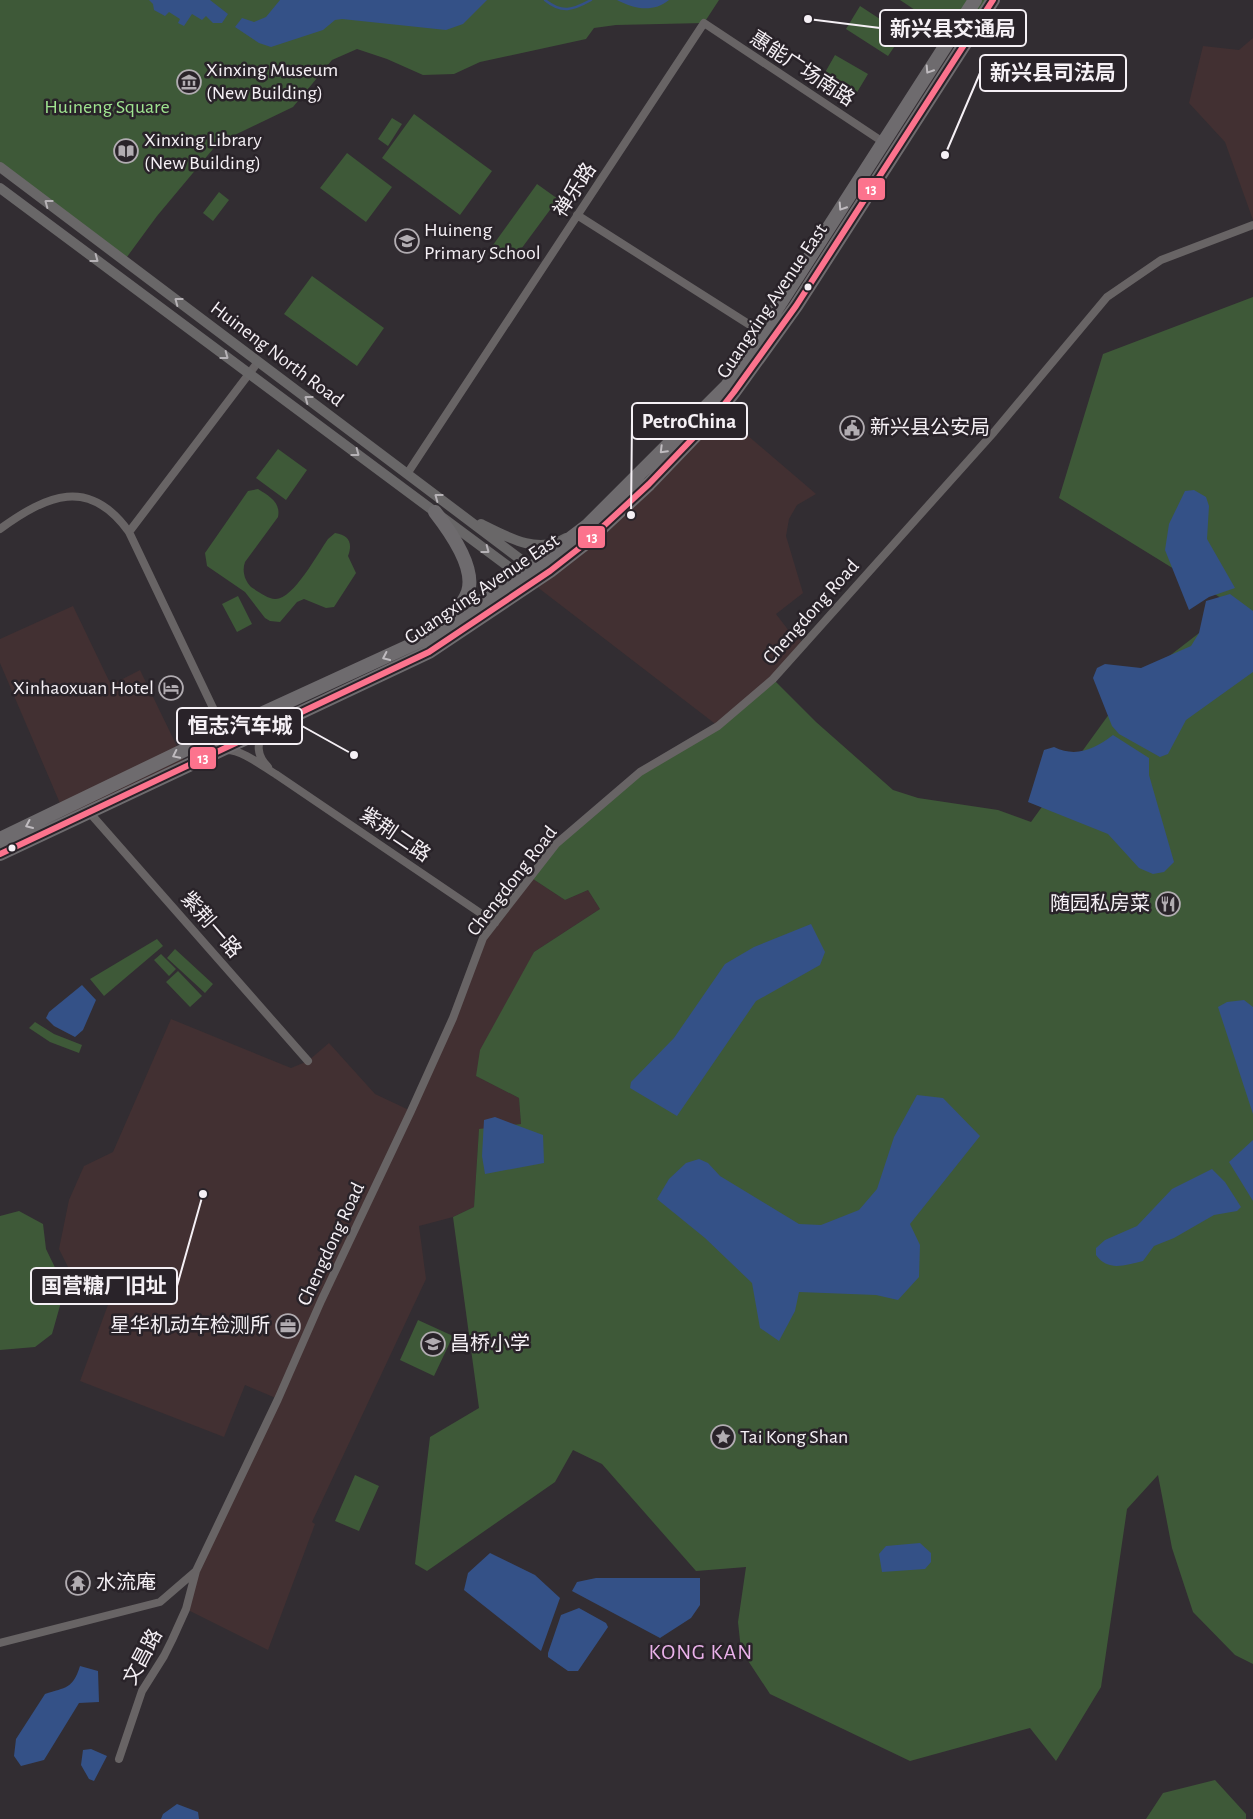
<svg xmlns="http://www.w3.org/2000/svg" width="1253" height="1819" font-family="'Alegreya Sans','Noto Sans SC',sans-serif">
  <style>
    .industrial { fill: #423032 }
    .green { fill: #3e5938 }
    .water { fill: #345187 }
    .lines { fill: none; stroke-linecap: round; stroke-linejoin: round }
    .stream { stroke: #345187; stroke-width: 2.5 }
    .street { stroke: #686465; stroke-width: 8 }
    .secondary { stroke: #696768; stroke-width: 10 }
    .highway { stroke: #6e6b6e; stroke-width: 14 }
    .bus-1-casing { stroke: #292329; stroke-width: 10 }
    .bus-1 { stroke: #fc738d; stroke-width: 6 }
    .oneway { stroke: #bfbbbf }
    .oneway2 { stroke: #b6b2b6 }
    .bus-dot { fill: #f5f0f5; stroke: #292329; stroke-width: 2 }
    .labels { text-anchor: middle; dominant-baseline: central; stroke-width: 5; stroke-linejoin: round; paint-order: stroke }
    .street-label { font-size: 20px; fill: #f5f0f5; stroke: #292329 }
    .poi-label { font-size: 20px; fill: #f5f0f5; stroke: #292329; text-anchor: start }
    .park-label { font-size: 20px; fill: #9fe490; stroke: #292329 }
    .quarter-label { font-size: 22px; letter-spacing: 1px; fill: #ebb2eb; stroke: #292329 }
    .leader { fill: none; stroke: #f5f0f5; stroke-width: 2 }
    .callout-dot { fill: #f5f0f5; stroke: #292329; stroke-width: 2 }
    .callout { fill: #292329; stroke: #f5f0f5; stroke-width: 2 }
    .callout-label { font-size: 21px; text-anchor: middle; font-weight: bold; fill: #f5f0f5 }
    .line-badge { stroke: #292329; stroke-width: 2 }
    .badge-label { font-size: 14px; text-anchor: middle; font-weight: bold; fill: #fff }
  </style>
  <rect width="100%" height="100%" fill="#322d32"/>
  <path class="industrial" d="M1253,38V220L1225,142L1189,103L1203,46L1239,50Z
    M719,411L816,494L797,505L789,519L786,536L803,593L776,614L789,631L805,644L718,726L532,583Z
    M73,606L111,685L140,670L186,765L68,822L0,663V639Z
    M530,877L565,900L588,890L600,909L534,952L476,1076L519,1098L521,1124L479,1130L474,1207L453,1217L419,1226L426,1279L312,1522L315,1524L268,1650L186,1609L196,1571L278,1399L245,1385L224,1437L80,1381L109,1302L78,1287L59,1249L69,1200L84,1166L113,1152L171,1019L291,1068L308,1061L329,1043L375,1094L411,1111L483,938Z"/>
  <path class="green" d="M0,0H719L704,23L616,25L594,28L586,39L480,62L454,74L423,75L387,59L357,49L332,60L293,107L218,143L157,216L124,261L0,167Z
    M900,0H993L966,44Z
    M860,6L903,34L888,56L846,29Z
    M835,55L868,74L856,94L823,76Z
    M414,114L492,171L460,215L382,158Z
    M392,118L402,124L388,146L378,139Z
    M347,153L392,187L366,222L320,188Z
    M537,184L558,199L513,260L493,245Z
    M219,192L229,200L213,221L203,213Z
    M312,276L384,328L357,366L284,314Z
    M1253,297V1664L1235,1655L1193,1612L1172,1548L1158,1475L1127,1509L1101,1687L1056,1761L1030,1728L910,1761L770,1694L741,1650L738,1622L746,1567L696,1571L602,1464L573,1450L555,1482L427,1571L415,1564L430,1437L479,1408L453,1217L474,1207L479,1129L521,1124L519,1098L476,1076L480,1050L534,952L600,909L588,890L565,900L530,877L556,844L640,772L718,726L773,679L816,722L893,790L918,798L998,810L1031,822L1128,688L1234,606L1059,498L1103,354Z
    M278,449L307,470L286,500L256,478Z
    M258,489C269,496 281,502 278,517L245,562C242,570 244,580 251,587C257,591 268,599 275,599C293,600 318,553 328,539L335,533C349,535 353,543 348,556L356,573L334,607L326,608L304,599L297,602L280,622L270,621L265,618L245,592L207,566L205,553L248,491Z
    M238,596L252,624L237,632L222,604Z
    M157,939L163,946L104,996L90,979Z
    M175,949L213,984L205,993L167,958Z
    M161,954L176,969L169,976L154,960Z
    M178,971L202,996L190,1007L166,982Z
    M35,1022L54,1034L82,1045L79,1053L50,1042L29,1028Z
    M19,1211L43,1224L46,1249L65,1288L52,1334L35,1347L0,1350V1216Z
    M418,1320L453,1336L434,1376L400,1360Z
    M355,1475L379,1486L359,1531L335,1521Z
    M1215,1780L1246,1814V1819H1146L1163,1793Z"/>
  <path class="water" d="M149,0H210L228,14L222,23H213L206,16L202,20L192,14L184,26L178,23L180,19L169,12L165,16L154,10L153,4Z
    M280,0H487L463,24L446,30L342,19L335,20L323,30L271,47L259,43L235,27L242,18L254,22L266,17Z
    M617,0H669C653,13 634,9 617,0Z
    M1194,490L1206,497L1209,506L1207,539L1235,588L1209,597L1189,610L1165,550L1169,524L1185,491Z
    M1230,594L1253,611V672L1186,720L1168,754L1160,757L1119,734L1112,726L1093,678L1097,668L1105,664L1141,668L1191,646L1199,633L1206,601Z
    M1113,735L1149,758V775L1174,862L1164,872L1153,874L1139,868L1108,834L1028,802L1044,750L1054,747C1076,758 1095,749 1113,735Z
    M811,924L825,952L820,965L756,1001L677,1116L630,1088L631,1082L674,1038L725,964L754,947Z
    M82,985L96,1000L83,1030L75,1037L54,1026L46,1018L49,1012Z
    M1244,1000L1253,1007V1114L1218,1007L1227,1002Z
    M917,1095L943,1098L980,1136L910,1224L920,1245L919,1277L898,1300L876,1295L799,1292L795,1311L779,1341L760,1328L752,1283L705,1238L657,1199L669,1179L686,1163L699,1159L708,1163L720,1176L799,1224L821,1225L859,1210L877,1189L894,1137Z
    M495,1117L543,1135L544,1163L485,1174L482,1156L484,1120Z
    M1253,1140V1201L1229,1162Z
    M1212,1169L1225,1182L1241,1207L1237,1211L1214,1215L1174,1238L1154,1246L1143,1261C1125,1265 1108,1272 1096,1255V1248L1105,1240L1137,1226L1172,1189Z
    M920,1543L931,1553V1562L925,1569L882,1572L879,1554L886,1546Z
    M490,1553L535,1575L560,1598L541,1651L464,1590L468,1573Z
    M596,1578H700V1605L691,1618L660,1638L572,1591L577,1582Z
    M579,1608L606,1623L608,1627L578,1671H568L548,1657V1653L561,1615Z
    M80,1666L98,1671L99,1702L79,1703L44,1760L21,1766L14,1756L16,1739L45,1694C66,1687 73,1689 80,1666Z
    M91,1749L107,1756L94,1781L89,1779L81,1765L83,1750Z
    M177,1804L198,1812L199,1819H161L163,1814Z"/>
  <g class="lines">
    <path class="stream" d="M545,0C562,14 573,10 591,0"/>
    <path class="street" d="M577,215L761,332
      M407,474L704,23L883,142
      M0,529C47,495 89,476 129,532L224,731
      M129,532L258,362
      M266,731C255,742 257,756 268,767
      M226,750C243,750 262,766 277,775L495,923
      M89,812L308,1061
      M0,1643L160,1602L196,1571L278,1399L321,1301L411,1111L453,1018L483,938L556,844L640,772L718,726L773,679L994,432L1107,297L1161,260L1253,225
      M119,1759L142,1691L164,1656L172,1640L186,1609L196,1571"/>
    <path class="secondary" d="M0,167L532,568
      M0,188L521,576
      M481,524C507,537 538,555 566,538"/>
    <path class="highway" d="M435,512C449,530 476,567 468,592C465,601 459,608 453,615
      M0,839L224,731L422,640L521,576L588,525L727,386L975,0
      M0,854L429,652L550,571L582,546L649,484L719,411L734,392L796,306L993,0"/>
    <g class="bus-1-casing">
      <path id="bus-1" d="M0,854L429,652L550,571L582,546L649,484L719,411L734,392L796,306L993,0"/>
    </g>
    <use href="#bus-1" class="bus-1"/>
  </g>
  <defs><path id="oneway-chevron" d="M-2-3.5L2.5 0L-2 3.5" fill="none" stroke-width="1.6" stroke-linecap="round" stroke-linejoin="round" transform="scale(1.25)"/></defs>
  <g class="oneway">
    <use href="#oneway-chevron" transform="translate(929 70) rotate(123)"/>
    <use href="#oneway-chevron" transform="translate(842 207) rotate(123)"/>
    <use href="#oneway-chevron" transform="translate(663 450) rotate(135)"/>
    <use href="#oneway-chevron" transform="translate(386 657) rotate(155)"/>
    <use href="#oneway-chevron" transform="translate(176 755) rotate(154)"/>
    <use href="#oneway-chevron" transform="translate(29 825) rotate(156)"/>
  </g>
  <g class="oneway2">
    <use href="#oneway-chevron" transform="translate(48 203) rotate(-143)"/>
    <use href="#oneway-chevron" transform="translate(95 259) rotate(37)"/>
    <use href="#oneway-chevron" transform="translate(178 301) rotate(-143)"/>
    <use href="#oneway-chevron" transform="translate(225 356) rotate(37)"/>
    <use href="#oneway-chevron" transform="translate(308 399) rotate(-143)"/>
    <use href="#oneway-chevron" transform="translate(356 453) rotate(37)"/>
    <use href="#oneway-chevron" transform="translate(438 497) rotate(-143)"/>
    <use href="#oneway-chevron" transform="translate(486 550) rotate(37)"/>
  </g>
  <defs>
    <g id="museum-ring" transform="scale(1.25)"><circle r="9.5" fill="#292329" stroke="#b1acb1" stroke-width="1.5"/><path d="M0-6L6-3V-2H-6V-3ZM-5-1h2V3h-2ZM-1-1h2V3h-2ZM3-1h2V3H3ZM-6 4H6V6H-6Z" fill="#b1acb1"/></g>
    <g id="library-ring" transform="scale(1.25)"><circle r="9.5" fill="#292329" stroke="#b1acb1" stroke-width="1.5"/><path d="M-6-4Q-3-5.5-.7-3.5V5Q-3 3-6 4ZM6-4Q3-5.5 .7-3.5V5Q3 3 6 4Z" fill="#b1acb1"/></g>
    <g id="school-ring" transform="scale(1.25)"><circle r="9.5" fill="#292329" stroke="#b1acb1" stroke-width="1.5"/><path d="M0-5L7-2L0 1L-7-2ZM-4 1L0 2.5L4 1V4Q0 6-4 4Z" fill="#b1acb1"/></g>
    <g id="civic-ring" transform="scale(1.25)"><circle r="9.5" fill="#292329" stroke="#b1acb1" stroke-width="1.5"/><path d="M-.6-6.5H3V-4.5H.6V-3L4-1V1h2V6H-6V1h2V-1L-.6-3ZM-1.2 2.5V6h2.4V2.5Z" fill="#b1acb1"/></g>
    <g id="hotel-ring" transform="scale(1.25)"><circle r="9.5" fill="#292329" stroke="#b1acb1" stroke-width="1.5"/><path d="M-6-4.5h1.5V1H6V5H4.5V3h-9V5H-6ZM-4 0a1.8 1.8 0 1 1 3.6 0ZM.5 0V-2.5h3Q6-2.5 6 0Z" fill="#b1acb1"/></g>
    <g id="restaurant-ring" transform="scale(1.25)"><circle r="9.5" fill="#292329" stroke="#b1acb1" stroke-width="1.5"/><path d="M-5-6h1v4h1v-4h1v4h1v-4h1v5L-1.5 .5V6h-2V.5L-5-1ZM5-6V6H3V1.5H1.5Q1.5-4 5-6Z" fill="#b1acb1"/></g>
    <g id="office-ring" transform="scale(1.25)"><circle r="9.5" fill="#292329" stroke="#b1acb1" stroke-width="1.5"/><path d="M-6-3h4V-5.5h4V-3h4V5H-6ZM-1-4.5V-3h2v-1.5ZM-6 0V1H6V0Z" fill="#b1acb1"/></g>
    <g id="sight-ring" transform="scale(1.25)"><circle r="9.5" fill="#292329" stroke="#b1acb1" stroke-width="1.5"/><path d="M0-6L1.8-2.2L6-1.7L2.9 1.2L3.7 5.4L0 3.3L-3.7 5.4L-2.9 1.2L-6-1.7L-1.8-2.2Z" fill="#b1acb1"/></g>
    <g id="temple-ring" transform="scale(1.25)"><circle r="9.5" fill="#292329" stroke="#b1acb1" stroke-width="1.5"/><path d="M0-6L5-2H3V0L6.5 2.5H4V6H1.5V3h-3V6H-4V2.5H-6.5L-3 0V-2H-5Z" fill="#b1acb1"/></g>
  </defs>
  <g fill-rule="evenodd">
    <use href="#museum-ring" x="189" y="82"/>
    <use href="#library-ring" x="126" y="151"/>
    <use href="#school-ring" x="407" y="241"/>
    <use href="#civic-ring" x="852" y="428"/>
    <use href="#hotel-ring" x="171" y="688"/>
    <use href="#restaurant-ring" x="1168" y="904"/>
    <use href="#office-ring" x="288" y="1326"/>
    <use href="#school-ring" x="433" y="1344"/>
    <use href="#sight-ring" x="723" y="1437"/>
    <use href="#temple-ring" x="78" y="1583"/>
  </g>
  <g class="bus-dot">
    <circle cx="808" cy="287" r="4.5"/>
    <circle cx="12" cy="848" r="4.5"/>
  </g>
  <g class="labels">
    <g class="street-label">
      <text transform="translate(802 69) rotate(33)">惠能广场南路</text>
      <text transform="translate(575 190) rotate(-57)">禅乐路</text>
      <text transform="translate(772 301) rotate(-56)">Guangxing Avenue East</text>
      <text transform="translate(277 354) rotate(37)">Huineng North Road</text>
      <text transform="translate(482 589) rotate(-34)">Guangxing Avenue East</text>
      <text transform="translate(811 612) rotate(-48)">Chengdong Road</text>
      <text transform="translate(395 835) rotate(34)">紫荆二路</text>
      <text transform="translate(512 881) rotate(-52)">Chengdong Road</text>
      <text transform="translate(211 925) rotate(49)">紫荆一路</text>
      <text transform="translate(331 1244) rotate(-65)">Chengdong Road</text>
      <text transform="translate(143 1657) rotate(-62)">文昌路</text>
    </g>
    <g class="poi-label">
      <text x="206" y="70">Xinxing Museum<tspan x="206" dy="23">(New Building)</tspan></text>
      <text x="144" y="140">Xinxing Library<tspan x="144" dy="23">(New Building)</tspan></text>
      <text x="424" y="230">Huineng<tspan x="424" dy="23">Primary School</tspan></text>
      <text x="870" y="428">新兴县公安局</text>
      <text x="154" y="688" text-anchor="end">Xinhaoxuan Hotel</text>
      <text x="1150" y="904" text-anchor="end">随园私房菜</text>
      <text x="270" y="1326" text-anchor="end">星华机动车检测所</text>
      <text x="450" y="1344">昌桥小学</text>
      <text x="740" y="1437">Tai Kong Shan</text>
      <text x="96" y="1583">水流庵</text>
    </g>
    <g class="park-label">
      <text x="107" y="107">Huineng Square</text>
    </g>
    <g class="quarter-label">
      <text x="701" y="1652">KONG KAN</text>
    </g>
  </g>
  <path class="leader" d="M808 19L880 28M945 155L980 73M631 515L632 421M354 755L302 726M203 1194L177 1286"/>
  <g class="callout-dot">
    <circle cx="808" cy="19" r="5"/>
    <circle cx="945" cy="155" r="5"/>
    <circle cx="631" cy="515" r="5"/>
    <circle cx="354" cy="755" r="5"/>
    <circle cx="203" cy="1194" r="5"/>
  </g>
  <g class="callout">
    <rect x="880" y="10" width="146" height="36" rx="5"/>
    <rect x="980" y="55" width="146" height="36" rx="5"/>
    <rect x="632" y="403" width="115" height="36" rx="5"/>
    <rect x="177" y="708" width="125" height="36" rx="5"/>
    <rect x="31" y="1268" width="146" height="36" rx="5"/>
  </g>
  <g class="callout-label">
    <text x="953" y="36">新兴县交通局</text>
    <text x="1053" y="80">新兴县司法局</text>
    <text x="689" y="428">PetroChina</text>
    <text x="240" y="733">恒志汽车城</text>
    <text x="104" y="1293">国营糖厂旧址</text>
  </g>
  <g class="line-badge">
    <rect x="857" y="177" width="29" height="24" rx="5" fill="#fc738d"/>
    <rect x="577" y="525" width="29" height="24" rx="5" fill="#fc738d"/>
    <rect x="189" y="746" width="28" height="24" rx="5" fill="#fc738d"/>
  </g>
  <g class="badge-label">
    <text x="871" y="194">13</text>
    <text x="592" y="542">13</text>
    <text x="203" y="763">13</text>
  </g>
</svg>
